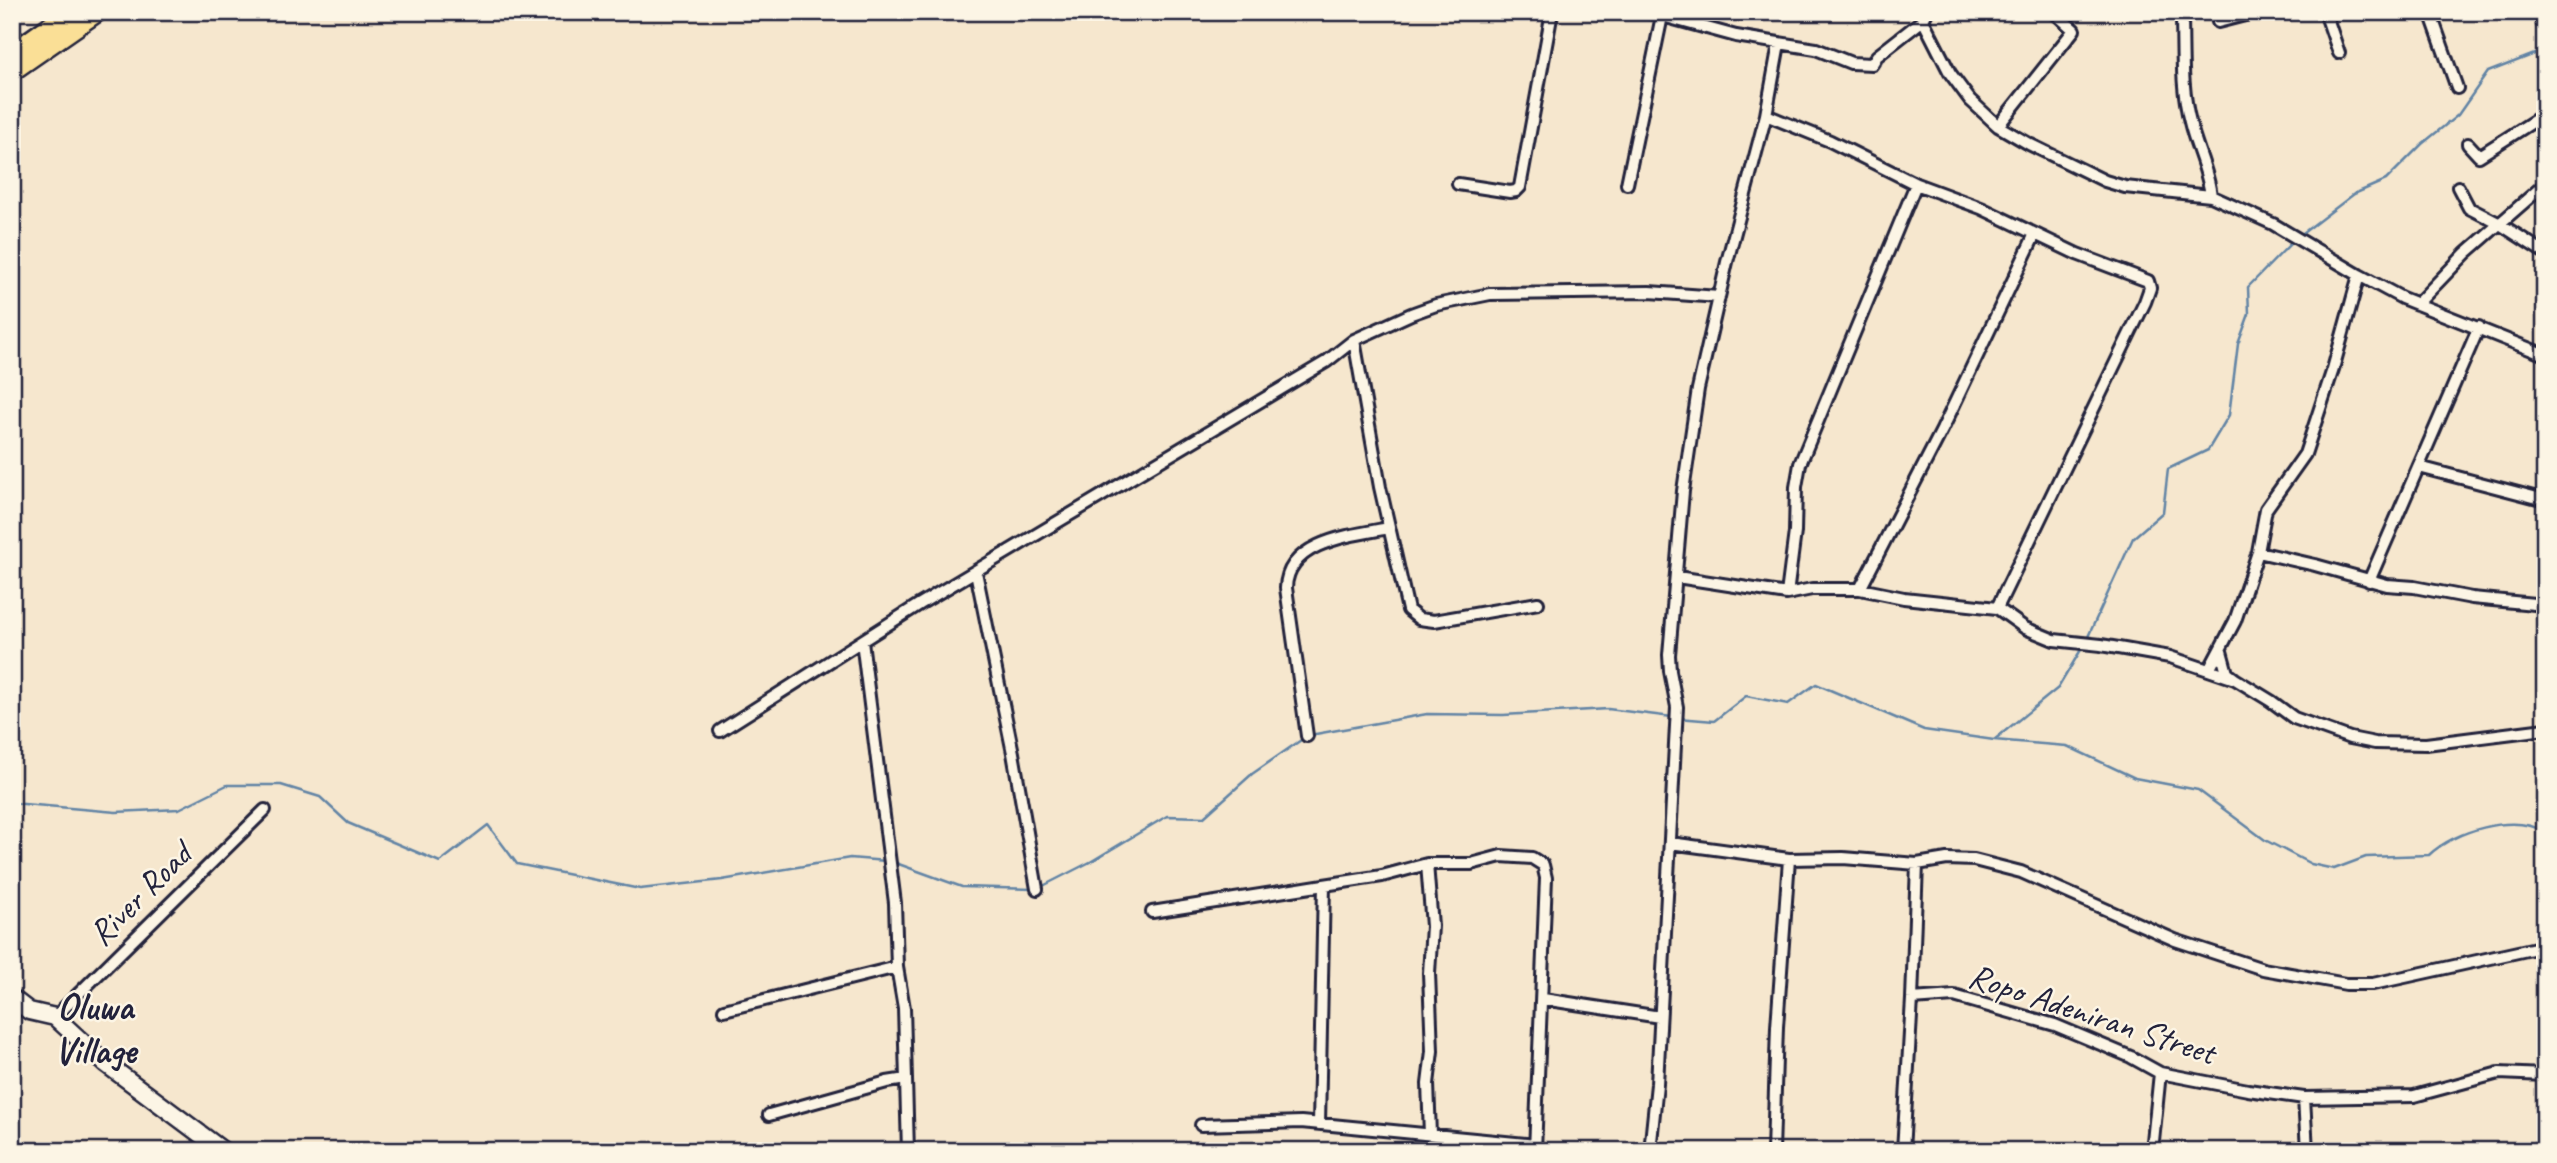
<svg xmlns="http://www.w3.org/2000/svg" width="2557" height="1163" font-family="Caveat,sans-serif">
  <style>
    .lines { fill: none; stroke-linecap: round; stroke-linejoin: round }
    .stream { stroke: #6284a5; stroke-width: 2.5 }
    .street-casing { stroke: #22223b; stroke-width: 16 }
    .secondary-casing { stroke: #22223b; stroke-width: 21 }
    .primary-casing { stroke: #22223b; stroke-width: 23 }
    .street { stroke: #fcf5e5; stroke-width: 10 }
    .secondary { stroke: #fcf5e5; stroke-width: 16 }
    .primary { stroke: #fadf96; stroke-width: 18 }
    .labels { text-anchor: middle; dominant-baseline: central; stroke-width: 5; stroke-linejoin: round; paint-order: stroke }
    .street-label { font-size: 35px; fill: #22223b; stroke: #fcf5e5 }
    .quarter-label { font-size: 38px; font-weight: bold; fill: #22223b; stroke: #fcf5e5 }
  </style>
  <rect width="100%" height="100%" fill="#f6e7ce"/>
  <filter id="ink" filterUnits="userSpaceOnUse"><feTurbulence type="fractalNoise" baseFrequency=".0143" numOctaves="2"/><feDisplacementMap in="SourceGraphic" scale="14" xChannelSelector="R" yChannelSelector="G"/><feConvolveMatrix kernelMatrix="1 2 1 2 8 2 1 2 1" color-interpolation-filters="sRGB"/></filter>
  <g filter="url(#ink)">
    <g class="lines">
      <path class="stream" d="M2299,236L2354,194L2386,180L2422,144L2458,115L2488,72L2545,50
        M2087,639L2133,538L2163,512L2168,469L2208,450L2229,415L2238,344L2249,314L2248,287L2294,240
        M1678,718L1714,721L1746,696L1788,704L1816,684L1924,730L1994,740L2067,746L2135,778L2198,790L2265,840L2311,864L2334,869L2366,857L2429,855C2454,831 2513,813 2545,832
        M1310,735L1427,714L1503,715L1608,709L1672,717
        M1994,740L2058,688L2082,648
        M12,803L116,812L179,809L227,785H281L320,797L348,823L440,862L488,825L517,864L640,889L722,880L850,858L886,861
        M893,862L962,887L1032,889
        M1039,888L1092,861L1167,816L1204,817L1252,774L1304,738"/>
      <g class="street-casing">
        <path id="street" d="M1648,12L1736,36L1816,49L1851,63L1872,64L1877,56L1923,20
          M1927,12L1923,20L1950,73L1970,100L1998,126L2029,144L2105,181L2125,187L2211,196L2273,224L2359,275L2402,298L2545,355
          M2179,12L2182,19C2183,53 2181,88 2190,122C2196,148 2208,169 2211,196
          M2325,12L2339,53
          M2430,12L2457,88
          M2538,12L2545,29
          M2218,22L2257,12
          M1766,115L1830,141L1916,184L1981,208L2077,254L2148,281L2150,288L2145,302L1997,608
          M1998,126L2074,30L2054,12
          M2468,144L2479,156L2545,114
          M1458,184L1510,192L1516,191L1520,187L1552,12
          M1627,184L1662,16
          M2458,187L2469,208L2500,224L2545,253
          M2417,304L2466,253L2545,184
          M1354,340L1380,487L1408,610L1419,619L1434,621L1538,603
          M2419,467L2545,500
          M2258,552L2315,565L2387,585L2414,587L2472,598L2545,605
          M976,572L1013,753L1037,889
          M1677,577L1787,594L1812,589H1860L1904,598L1997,608L2025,628L2054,640L2101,645L2170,657L2235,679
          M2369,581L2479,327
          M1860,589L1942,430L2035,234
          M1787,594L1795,532L1796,487L1800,464L1916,184
          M862,641L895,903L897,967L904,1008L908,1151
          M2221,651L2227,673L2235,679L2271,701L2294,718L2350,738L2375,743L2426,744L2545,729
          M2209,670L2235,621L2258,552L2266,509L2305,454L2333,369L2359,275
          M720,731L920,604L1326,362L1354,340L1411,314L1436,305L1490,294L1649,292L1719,297
          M1307,736L1286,588C1287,541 1353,535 1389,528
          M1670,843L1789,859L1843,858L1917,864L1947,859L1974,860L2021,872L2175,940L2263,969L2346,984H2373L2545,946
          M1427,864L1432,926L1429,973L1432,1051L1428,1084L1430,1134
          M1152,912L1324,885
          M1543,999L1660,1017
          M1912,999L1954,996L2055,1025L2131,1057L2160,1073L2248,1090L2304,1098L2414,1096L2499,1073L2545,1075
          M724,1010L897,967
          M55,1017L265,810
          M2304,1098L2307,1151
          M769,1115L887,1082L906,1079
          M1319,1124L1324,885L1382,876L1427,864H1471L1501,856L1532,858L1543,865L1546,878L1535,1151
          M1201,1125L1301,1122L1536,1145
          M1650,1151L1657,1084L1677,707L1670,671L1669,655L1683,491L1698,389L1727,262L1766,115L1779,44
          M1773,1151L1777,1027L1789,859
          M1903,1151L1912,999L1917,864
          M2152,1151L2160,1073"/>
      </g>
      <g class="secondary-casing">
        <path id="secondary" d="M12,998L29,1011L55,1017L105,1063L223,1151"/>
      </g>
      <g class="primary-casing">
        <path id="primary" d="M12,53L70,12
          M12,71L97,12"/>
      </g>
      <use href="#street" class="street"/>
      <use href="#secondary" class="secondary"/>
      <use href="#primary" class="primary"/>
    </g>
  </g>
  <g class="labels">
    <g class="street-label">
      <text transform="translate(140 894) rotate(-45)">River Road</text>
      <text transform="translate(2092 1014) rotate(18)">Ropo Adeniran Street</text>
    </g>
    <g class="quarter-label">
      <text x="95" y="1006">Oluwa<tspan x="95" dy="44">Village</tspan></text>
    </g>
  </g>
  <rect width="2557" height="1163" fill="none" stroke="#fcf5e5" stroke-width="42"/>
  <rect x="21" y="21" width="2515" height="1121" fill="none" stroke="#22223b" stroke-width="2.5" filter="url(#ink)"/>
</svg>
